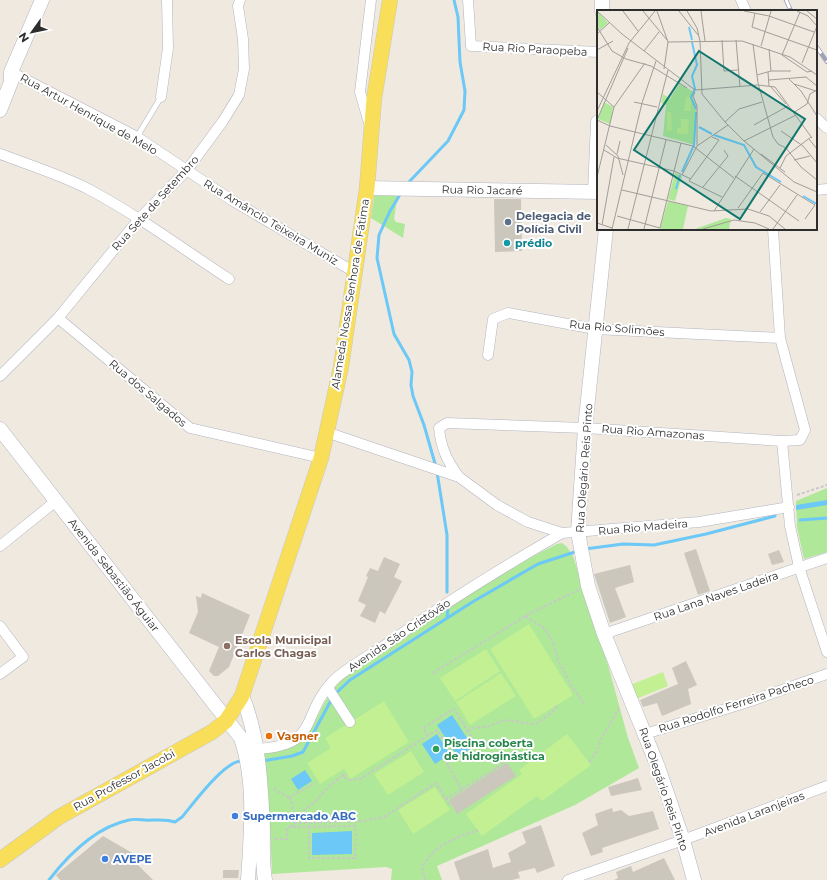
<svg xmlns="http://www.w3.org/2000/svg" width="827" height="880" font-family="Montserrat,sans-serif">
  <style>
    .green { fill: #aee898 }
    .pitch { fill: #c2f093 }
    .water { fill: #6cc8f6 }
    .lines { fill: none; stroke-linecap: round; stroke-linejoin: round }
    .stream { stroke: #6cc8f6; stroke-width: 3 }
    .building { fill: #cbc7bd }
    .lane-casing { stroke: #b2b4c1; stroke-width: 6 }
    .street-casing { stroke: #b2b4c1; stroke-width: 11 }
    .secondary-casing { stroke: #b2b4c1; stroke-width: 15 }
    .primary-casing { stroke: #c8c8c8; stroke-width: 16 }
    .path { stroke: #c8c8c8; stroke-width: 2; stroke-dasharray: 3 2; stroke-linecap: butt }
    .lane { stroke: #fff; stroke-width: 5 }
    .street { stroke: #fff; stroke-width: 10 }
    .secondary { stroke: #fff; stroke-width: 14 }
    .primary { stroke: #f9df59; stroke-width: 15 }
    .rail-casing { stroke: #a0a2b8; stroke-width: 4.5 }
    .rail { stroke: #fff; stroke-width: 3; stroke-dasharray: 9; stroke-linecap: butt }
    .service-dot { fill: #5c6f8a; stroke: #fff; stroke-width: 1.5 }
    .culture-dot { fill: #0f9aa8; stroke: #fff; stroke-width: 1.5 }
    .education-dot { fill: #8d6e63; stroke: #fff; stroke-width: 1.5 }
    .food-dot { fill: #e8710a; stroke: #fff; stroke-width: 1.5 }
    .leisure-dot { fill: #2e9e5b; stroke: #fff; stroke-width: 1.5 }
    .shop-dot { fill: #3f7fe0; stroke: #fff; stroke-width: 1.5 }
    .labels { text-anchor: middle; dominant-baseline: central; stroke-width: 4; stroke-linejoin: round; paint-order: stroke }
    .street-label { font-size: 11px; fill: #2d2d2d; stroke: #fff }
    .service-label { font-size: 11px; font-weight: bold; fill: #4e5e75; stroke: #fff; text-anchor: start }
    .culture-label { font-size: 11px; font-weight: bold; fill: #0d838f; stroke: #fff; text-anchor: start }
    .education-label { font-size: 11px; font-weight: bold; fill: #785e54; stroke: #fff; text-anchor: start }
    .food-label { font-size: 11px; font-weight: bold; fill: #c56008; stroke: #fff; text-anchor: start }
    .leisure-label { font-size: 11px; font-weight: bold; fill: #27864d; stroke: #fff; text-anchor: start }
    .shop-label { font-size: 11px; font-weight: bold; fill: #366cbe; stroke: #fff; text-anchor: start }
    .inset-river { fill: none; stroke: #6cc8f6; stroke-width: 2 }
    .inset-road { fill: none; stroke: #a19e98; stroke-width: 1 }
    .view { fill: #0f766e; fill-opacity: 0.15; stroke: #0f766e; stroke-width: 2 }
    .inset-edge { fill: none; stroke: #2d2d2d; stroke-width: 2 }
  </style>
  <rect width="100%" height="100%" fill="#efe9df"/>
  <path class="green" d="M375,192H398L394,219L396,222L405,224L403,238L371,218Z
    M827,488V552L804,559L797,527L796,501Z
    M562,543L567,547L573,556L608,665L628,738L639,768L575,805L437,866L442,880H391L392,869L386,867L272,874L270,826L261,751C272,751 286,751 296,745C315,734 321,698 341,681C365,660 392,644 419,627C464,598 508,568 557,544Z"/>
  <path class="pitch" d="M529,624L573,695L534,719L490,649Z
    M486,649L500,671L455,701L440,678Z
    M663,672L668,686L636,699L630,685Z
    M501,673L516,696L470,725L456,702Z
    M384,701L409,742L350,779L344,769L320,784L307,763L331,748L325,738Z
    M567,734L591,765L542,801L537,796L482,836L466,814L522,774L519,770Z
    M411,751L424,772L388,795L374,774Z
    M435,787L450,810L413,834L398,810Z"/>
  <path class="water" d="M827,500V505L796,510V505Z
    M452,715L473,747L458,757L437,725Z
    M437,734L450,754L435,764L422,744Z
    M305,770L312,781L298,790L291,779Z
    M352,831V854L312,855V833Z"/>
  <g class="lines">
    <path class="stream" d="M408,183L448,141L464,110L465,91L460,62L458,17L454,0
      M401,193L390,211L379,235L377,258L394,334L409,360L412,372L411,385L413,396L424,425L436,467
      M437,472L447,535V592
      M800,520L827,518
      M585,549L623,544L654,545L706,534L775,516
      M447,618L448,608
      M262,761L292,756L303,752L334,695L350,680L474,601L538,564L578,551
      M49,880C69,854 96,827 129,820C137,818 144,821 151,820C159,820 167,819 175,822L182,817C193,804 225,760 242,761"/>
  </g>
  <path class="building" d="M494,199H521L522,251L495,252Z
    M696,549L710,591L698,595L684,553Z
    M779,550L784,562L772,565L768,554Z
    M384,557L400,564L394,577L402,581L385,614L380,611L375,623L360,616L366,605L358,601L368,577L366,576L370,568L378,571Z
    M630,565L634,582L615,588L626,617L610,623L594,574Z
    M202,593L250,615L229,667L218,676H214L209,671L219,647L189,633L198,612L196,596L201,598Z
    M686,661L697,685L688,689L691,704L662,716L657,703L643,707L640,700L678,684L672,668Z
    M507,763L516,776L457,814L449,800Z
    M638,778L642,790L611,796L608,787Z
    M612,808L613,812L621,810L629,816L653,811L659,829L602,848L603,852L591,856L582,833L598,825L595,814Z
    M541,825L555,866L537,873L535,868L518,872L520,878L512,880H460L454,862L488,849L493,868L511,862L508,853L526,843L522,832Z
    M103,836L134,854L136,863L153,880H60L56,875Z
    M664,858L675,880H614L618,878L616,872L631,866L633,872Z
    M223,870H239L238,878H223Z"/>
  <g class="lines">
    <g class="lane-casing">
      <path id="lane" d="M137,137L161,97"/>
    </g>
    <g class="street-casing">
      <path id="street" d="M468,0L471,46L598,52
        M741,0L746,11
        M11,72L137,137L233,201L356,273
        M161,97L168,48L167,0
        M816,118L827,128
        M369,123L360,92L371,0
        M0,154C29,165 64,176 90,190C139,216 183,249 229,279
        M816,190L827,189
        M58,318L190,428L321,458
        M488,355L493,319L508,313L595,329L780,338
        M0,376L58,318L139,219L187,170L223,121L239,95L244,69L243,39L238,6L240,0
        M326,432L459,477L497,505L528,522L562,533L699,522L789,507
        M782,441L790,526L799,567L827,652
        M459,477C447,461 441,448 439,428L447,423L585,428L782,441L800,440L805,430L780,338L773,229
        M0,546L56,501
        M0,626L23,657L0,674
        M604,634L827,558
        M328,688L350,722
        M645,734L748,702L827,674
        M256,749C321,746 300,715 333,681C346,668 372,654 388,643C445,603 503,567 562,533
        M568,880L683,840L827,786"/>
    </g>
    <g class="secondary-casing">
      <path id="secondary" d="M602,11V0
        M0,110L11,82V72L42,0
        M367,188L598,192
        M595,192L598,122
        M606,229L585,428L578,532L588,586L604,634L658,767L683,840L694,880
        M0,429L241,738C256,782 251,833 248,880
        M242,696C259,736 261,785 263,828C263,846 262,863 265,880"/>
    </g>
    <g class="primary-casing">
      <path id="primary" d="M0,860L59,817L212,732L226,721L242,696L321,458L341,367L367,188L374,99L390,0"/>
    </g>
    <path class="path" d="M797,495L827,485
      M525,616L544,628L553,642L558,660L572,687L584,703
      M433,673L527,615L578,590
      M468,731L473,728L486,727L505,720L532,724L539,722L556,709L557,705
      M428,736L423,728L454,709L477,746
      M589,762L597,751L601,739L619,708
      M342,776L347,773
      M274,788L277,791L290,798
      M446,799L506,762
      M296,819L290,798C296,791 307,789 315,783
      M294,823L363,821L384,817L436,783L450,806
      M292,827L296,819L303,811L315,802L328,787L342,776L349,780L360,779L437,730L456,758L447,764L462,790
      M275,839H287V827L356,826L355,858H309V826
      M425,880L422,867C437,843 453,839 478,830"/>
    <use href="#lane" class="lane"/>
    <use href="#street" class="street"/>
    <use href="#secondary" class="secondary"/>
    <use href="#primary" class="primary"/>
    <g class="rail-casing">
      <path id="rail" d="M786,0L791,11
        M816,46L827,62"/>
    </g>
    <use href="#rail" class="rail"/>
  </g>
  <circle class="service-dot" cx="508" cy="222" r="4"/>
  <circle class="culture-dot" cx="507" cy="243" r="4"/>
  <circle class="education-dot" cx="227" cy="646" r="4"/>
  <circle class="food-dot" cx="269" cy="736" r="4"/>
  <circle class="leisure-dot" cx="436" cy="749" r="4"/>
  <g class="shop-dot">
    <circle cx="235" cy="816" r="4"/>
    <circle cx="105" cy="859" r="4"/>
  </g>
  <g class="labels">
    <g class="street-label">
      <text transform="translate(535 49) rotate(3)">Rua Rio Paraopeba</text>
      <text transform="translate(89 114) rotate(29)">Rua Artur Henrique de Melo</text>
      <text transform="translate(482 190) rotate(1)">Rua Rio Jacaré</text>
      <text transform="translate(155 203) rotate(-48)">Rua Sete de Setembro</text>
      <text transform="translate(271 222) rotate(31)">Rua Amâncio Teixeira Muniz</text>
      <text transform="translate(350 294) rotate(-81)">Alameda Nossa Senhora de Fátima</text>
      <text transform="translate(617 328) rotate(5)">Rua Rio Solimões</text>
      <text transform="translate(148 393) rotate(40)">Rua dos Salgados</text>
      <text transform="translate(653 432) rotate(4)">Rua Rio Amazonas</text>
      <text transform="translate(584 468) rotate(-86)">Rua Olegário Reis Pinto</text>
      <text transform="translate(643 527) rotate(-5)">Rua Rio Madeira</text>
      <text transform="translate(114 575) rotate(52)">Avenida Sebastião Águiar</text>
      <text transform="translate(716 596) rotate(-19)">Rua Lana Naves Ladeira</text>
      <text transform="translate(399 635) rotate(-34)">Avenida São Cristóvão</text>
      <text transform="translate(736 704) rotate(-18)">Rua Rodolfo Ferreira Pacheco</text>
      <text transform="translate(124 780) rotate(-29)">Rua Professor Jacobi</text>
      <text transform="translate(664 789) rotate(71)">Rua Olegário Reis Pinto</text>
      <text transform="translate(754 814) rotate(-21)">Avenida Laranjeiras</text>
    </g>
    <g class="service-label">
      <text x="516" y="216">Delegacia de<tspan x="516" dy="13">Polícia Civil</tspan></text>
    </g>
    <g class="culture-label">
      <text x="515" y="243">prédio</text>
    </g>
    <g class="education-label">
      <text x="235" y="640">Escola Municipal<tspan x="235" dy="13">Carlos Chagas</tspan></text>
    </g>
    <g class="food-label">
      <text x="277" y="736">Vagner</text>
    </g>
    <g class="leisure-label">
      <text x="444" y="743">Piscina coberta<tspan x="444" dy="13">de hidroginástica</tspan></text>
    </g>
    <g class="shop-label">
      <text x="243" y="816">Supermercado ABC</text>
      <text x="113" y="859">AVEPE</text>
    </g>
  </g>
  <g transform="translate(597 10)">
    <rect width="220" height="220" fill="#efe9df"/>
    <path d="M0,1L11,13L3,20L0,16ZM82,74L97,82L95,87L99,96L98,135L66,126L69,95L64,93L66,84L73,89ZM7,92L16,97L13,114L1,109ZM78,163L85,166L78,191L71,189ZM71,191L91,196L86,219H63ZM129,208L134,209L132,219H98Z" fill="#aee898"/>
    <path d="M89,87H92L94,91V101H87ZM70,102H74L75,120L70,121ZM84,109H92L91,124H80V118L84,117Z" fill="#c2f093"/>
    <path class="inset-river" d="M92,17L95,30M95,32L100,55L95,66L98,79L94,87L99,99M102,117L115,124M117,125L147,135L159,157L184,172M85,162L97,135L99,102M79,179L83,165M206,186L220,194"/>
    <path class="inset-road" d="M0,1L25,24L98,80L161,75L178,77L215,128M26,1L41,21M46,1L70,30M60,1L71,32L67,59M82,1L101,25M90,1L100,18L103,31L105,84L128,112L147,131L197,172L220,182M104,1L108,31M147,1L172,6L217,22M200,1L211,6L220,16M210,1L220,9M203,2L185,45L210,62L215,61M158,3L155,17L220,40M0,17L15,41L29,49L54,56L90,78M0,24L12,13M125,30L127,61L141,60M139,30L143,77M71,32L145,31L193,47L220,65M156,34L161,73L176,127L181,134L189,138L204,157L220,170M164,36L174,1M172,39L174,61M0,40L16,31M47,41L62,22M205,53L220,16M171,62L172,76M160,65L174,61H194M192,69L204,81L220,106M172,70L209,67L220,76M197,74L219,81M174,77L189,94M0,82L17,97M98,82L96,86L100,96V135M37,92L60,97M0,101L32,33L58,1M196,103L210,94L213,84L220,80M0,110L13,116L96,136L137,168M0,110L31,38M128,112L142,99L165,92M157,115L191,96M184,121L206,136L220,153M115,127L122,130L92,171L125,187M212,129L220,139M147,131L199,105M9,135L21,146L26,165M7,140L20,148L77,161L94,169M20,144L23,131M164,144L188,162M197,150L213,146M183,158L189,146L214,127M85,165L100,136L131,115M138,166L202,211M0,167L17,97L48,53M106,177L131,146L127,140M25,180L114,201L151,199L172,206L188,219M141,198L166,163L218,195L208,209M117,201L157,139M163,202L183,175M20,206L63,218L84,133M0,213L15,218M5,215L17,147M15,219L45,93L59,51M31,219L71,60M47,219L69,130M106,219L137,210L158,213L172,219M176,219L200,185"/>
    <path class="view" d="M102,41L208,109L143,209L37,140Z"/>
    <rect width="220" height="220" class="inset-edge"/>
  </g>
  <g transform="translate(32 32) rotate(237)" stroke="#ffffff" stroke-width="3" paint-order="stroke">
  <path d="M0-3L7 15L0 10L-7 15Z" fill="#2d2d2d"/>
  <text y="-6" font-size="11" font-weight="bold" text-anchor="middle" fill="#2d2d2d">N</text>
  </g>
</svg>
